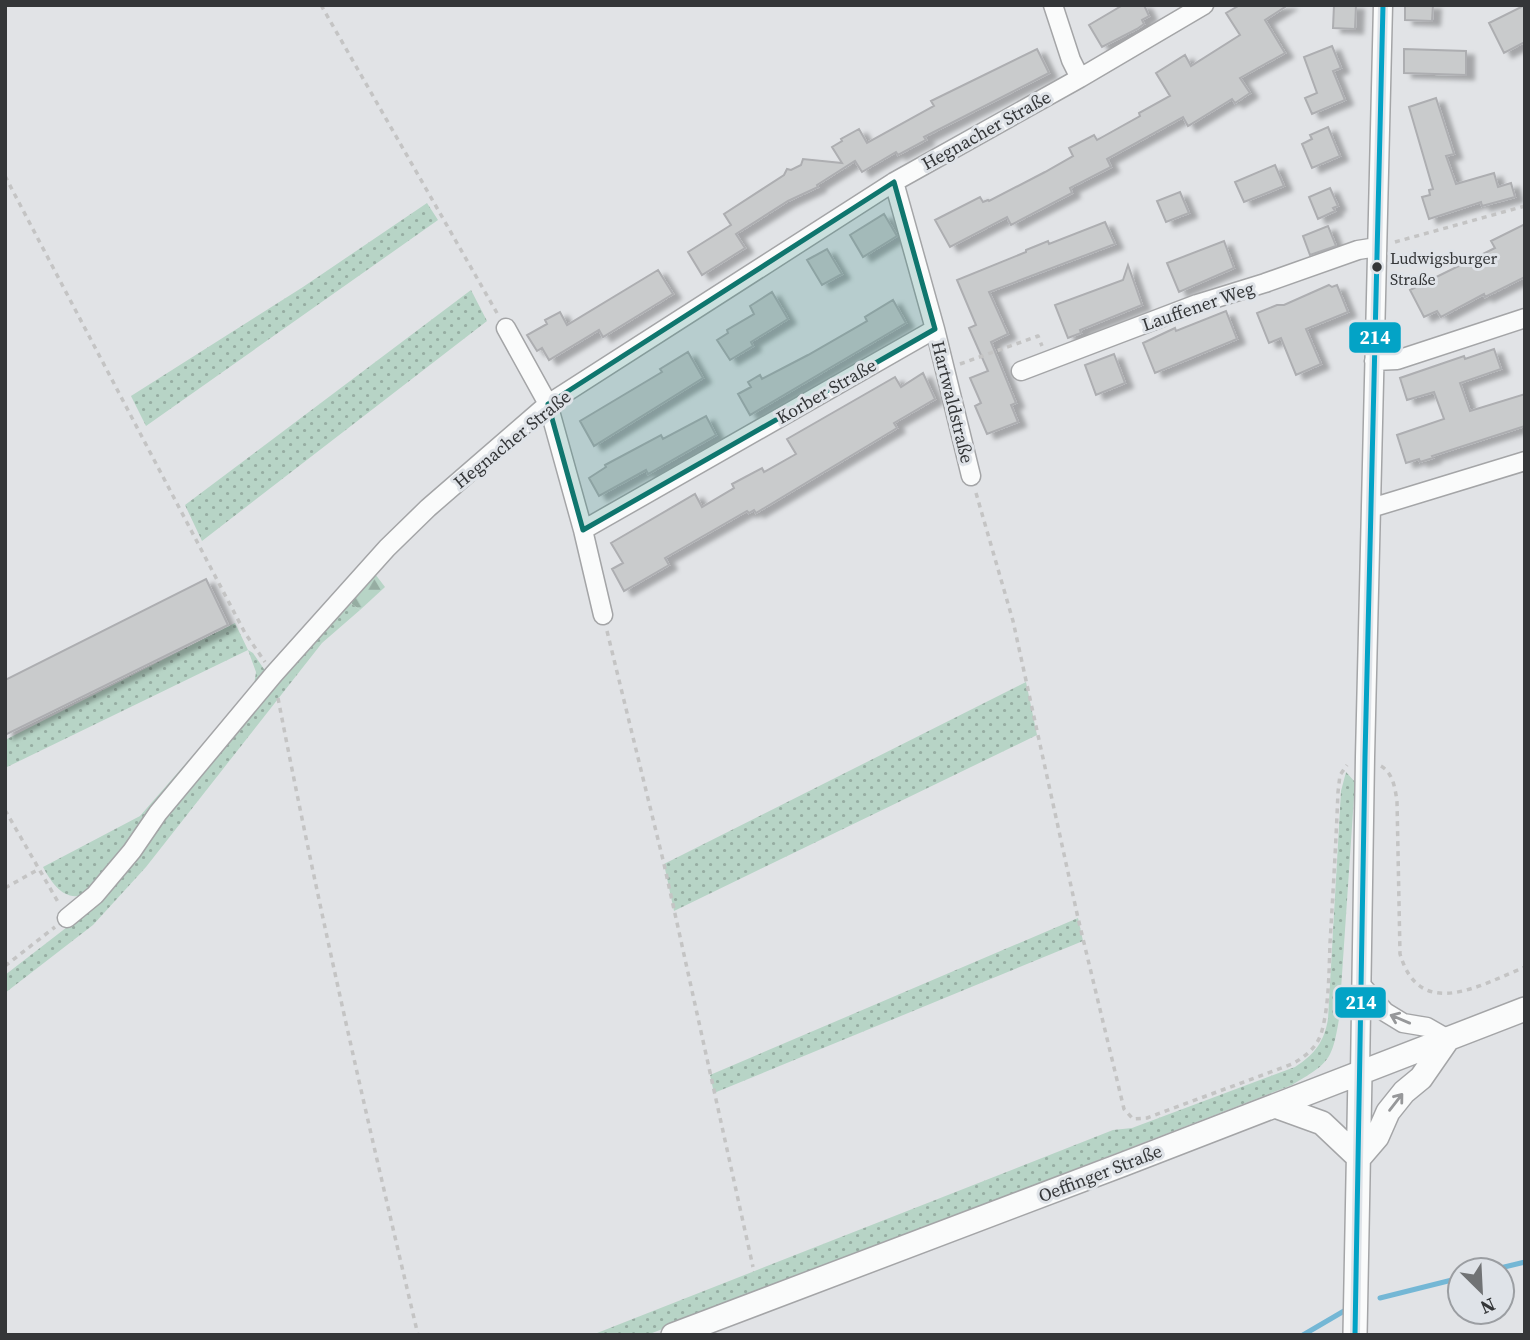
<svg xmlns="http://www.w3.org/2000/svg" width="1530" height="1340" font-family="'Source Serif 4',serif">
  <style>
    .grass { fill: url(#grass-dots) }
    .forest { fill: url(#forest-firs) }
    .lines { fill: none; stroke-linecap: round; stroke-linejoin: round }
    .stream { stroke: #74b7d5; stroke-width: 5 }
    .building { fill: #c9cbcc; stroke: #adaeb1; stroke-width: 2; filter: url(#shadow) }
    .minor-casing { stroke: #a4a5a7; stroke-width: 21 }
    .major-casing { stroke: #a4a5a7; stroke-width: 26 }
    .path { stroke: #c4c4c4; stroke-width: 3.5; stroke-dasharray: 5 5; stroke-linecap: butt }
    .minor { stroke: #fafbfb; stroke-width: 18 }
    .major { stroke: #fafbfb; stroke-width: 23 }
    .bus-1-casing { stroke: #dfe3e8; stroke-width: 10 }
    .bus-1 { stroke: #03a3c6; stroke-width: 5 }
    .oneway { stroke: #97989a }
    .marked { fill: #0f766e; fill-opacity: 0.2; stroke: #0f766e; stroke-width: 5; stroke-linejoin: round }
    .bus-dot { fill: #343638; stroke: #dfe3e8; stroke-width: 2.5 }
    .labels { text-anchor: middle; dominant-baseline: central; stroke-width: 6; stroke-linejoin: round; paint-order: stroke }
    .bus-label { font-size: 16px; fill: #343638; stroke: #dfe3e8; text-anchor: start }
    .street-label { font-size: 18px; fill: #343638; stroke: #dfe3e8 }
    .line-badge { stroke: #dfe3e8; stroke-width: 2.5 }
    .badge-label { font-size: 19px; text-anchor: middle; font-weight: bold; fill: #fff }
  </style>
  <defs>
    <pattern id="grass-dots" width="8" height="8" patternUnits="userSpaceOnUse" patternTransform="scale(1.75)"><rect width="8" height="8" fill="#b7d4c6"/><path d="M2 2h.1M6 6h.1" fill="none" stroke="#96ada2" stroke-width="1.8" stroke-linecap="round"/></pattern>
    <pattern id="forest-firs" width="22" height="20" patternUnits="userSpaceOnUse" patternTransform="scale(1.75)"><rect width="22" height="20" fill="#b7d4c6"/><path d="M5 1l3.5 6h-7zM16 11l3.5 6h-7z" fill="#96ada2"/></pattern>
    <filter id="shadow"><feDropShadow dx="8" dy="4.5" stdDeviation="2" flood-color="#0004"/></filter>
  </defs>
  <rect width="100%" height="100%" fill="#e1e3e6"/>
  <path class="grass" d="M427,203L438,220L146,426L131,396L303,287Z
    M471,290L487,321L202,541L185,505Z
    M352,604L360,610L322,643L146,867L93,925L5,993V975L93,907L177,797L340,605Z
    M235,623L248,650L253,653L266,672L260,686L87,893C66,904 52,884 43,867L140,816L254,685L256,672L248,650L5,768V740Z
    M1026,682L1037,735L674,911L664,864Z
    M1346,772L1355,782L1339,1019C1332,1061 1329,1063 1292,1085L647,1335H592L1113,1130L1132,1128L1295,1067C1315,1054 1324,1042 1328,1019L1341,791Z
    M1078,918L1083,941L714,1093L710,1075Z"/>
  <path class="forest" d="M372,570L385,587L360,610L352,604L349,596Z"/>
  <g class="lines">
    <path class="stream" d="M1492,1270L1525,1262
      M1380,1298L1460,1278
      M1303,1335L1344,1311"/>
  </g>
  <path class="building" d="M1123,5H1144L1149,16L1142,20L1144,24L1137,29L1102,47L1089,25Z
    M1240,5H1288L1265,20L1285,53L1240,78L1250,93L1235,103L1232,99L1188,126L1183,117L1107,159L1111,167L1070,188L1072,193L1011,225L1007,217L950,247L935,220L980,197L983,202L988,200L989,201L1045,172L1073,156L1069,148L1094,135L1097,140L1140,116L1139,113L1170,96L1156,73L1185,55L1191,66L1240,35L1226,13Z
    M1334,5H1356L1355,29L1333,28Z
    M1405,5H1433L1432,21L1405,20Z
    M1525,5V42L1504,53L1489,23Z
    M1332,46L1341,68L1333,71L1345,100L1312,114L1305,98L1317,93L1304,57Z
    M1037,49L1049,73L924,137L926,140L898,155L896,152L862,172L855,161L817,185L818,187L788,201L736,234L745,248L702,275L688,252L731,225L724,214L784,175L787,169L791,170L801,165L803,159L842,163L832,147L842,141L841,139L859,129L867,143L934,106L931,101Z
    M1404,49L1466,51V75L1404,73Z
    M1436,98L1454,154L1446,156L1456,184L1494,173L1498,187L1511,183L1515,197L1482,206L1481,202L1429,219L1422,197L1430,195L1429,190L1433,189L1409,107Z
    M1328,127L1340,156L1312,168L1302,144L1312,139L1310,135Z
    M1275,165L1284,186L1244,202L1235,182Z
    M1330,188L1338,206L1333,208L1335,211L1318,219L1309,197Z
    M1180,192L1189,213L1166,222L1157,201Z
    M884,214L897,236L863,257L850,235Z
    M1105,222L1115,244L989,292L1008,334L991,342L1016,403L1011,405L1018,422L987,434L975,406L981,403L970,378L988,371L969,328L976,325L957,280L1026,252V250L1036,246L1048,241L1049,244Z
    M1525,224V277L1485,297L1484,294L1441,317L1437,311L1424,317L1410,290L1495,248L1491,241Z
    M1328,226L1336,246L1310,255L1303,236Z
    M1224,241L1234,268L1179,292L1167,263Z
    M827,249L842,274L822,285L807,260Z
    M1128,265L1142,305L1080,330L1081,333L1068,338L1055,305L1123,280Z
    M658,270L673,294L603,337L599,330L549,360L542,348L537,351L527,335L547,324L545,320L560,312L567,325Z
    M1329,285L1332,287L1337,285L1348,312L1306,329L1321,364L1296,375L1281,338L1269,343L1257,313L1277,305H1284Z
    M772,292L788,319L751,342L753,346L730,360L717,340L728,333L727,330L754,314L750,306Z
    M893,300L906,323L750,415L738,394L751,387L748,382L760,375L762,379L808,355L867,321L865,317Z
    M1226,311L1237,339L1155,373L1143,343L1175,328L1176,331Z
    M1494,349L1501,369L1460,383L1470,411L1525,394V426L1432,456L1433,458L1420,462L1419,459L1406,463L1397,435L1444,419L1434,392L1407,400L1400,378L1464,356L1465,359Z
    M688,352L703,378L594,446L580,421L662,372L660,369Z
    M1114,354L1125,383L1096,395L1085,365Z
    M923,373L935,399L894,423L897,428L756,513L754,510L749,513L747,511L665,558L669,565L624,591L612,569L623,563L611,543L695,494L702,507L734,488L732,484L762,468L764,472L796,454L787,439L895,377L901,387Z
    M706,416L716,435L648,474L646,470L599,496L589,478L606,467L605,465L661,435L663,439Z
    M206,579L228,625L5,735V680Z"/>
  <g class="lines">
    <g class="minor-casing">
      <path id="minor" d="M1053,5L1071,60L1080,78
        M506,328L548,404L583,530L603,615
        M935,329L971,476
        M1374,361L1397,360L1525,318
        M1021,371L1197,304L1265,283L1358,250L1377,247
        M1371,508L1525,461
        M583,530L935,329L894,182
        M67,918L95,895L132,851L158,813L274,674L387,548L428,508L548,404L894,182L1080,78L1204,5
        M1362,986L1385,1012L1403,1023L1427,1027L1448,1039
        M1360,1074L1365,757L1383,5"/>
    </g>
    <g class="major-casing">
      <path id="major" d="M1275,1106L1322,1123L1359,1158
        M1359,1158L1377,1137L1388,1112L1404,1092L1421,1078L1448,1039
        M673,1335L1124,1164L1525,1009
        M1355,1335L1360,1074"/>
    </g>
    <path class="path" d="M321,5L497,313
      M5,176L245,633L265,662
      M1395,242L1525,206
      M960,364L1038,336L1042,346
      M976,493L1013,621L1078,918L1124,1109L1133,1119L1147,1118L1292,1064C1305,1057 1316,1048 1321,1034C1329,1008 1329,971 1330,943C1333,893 1336,842 1338,792L1340,775L1347,765
      M607,631L664,864L753,1267
      M278,698C319,911 368,1123 418,1335
      M1381,766C1393,773 1395,788 1397,801L1400,954C1420,1022 1480,985 1525,967
      M5,810L58,902
      M5,888L39,869
      M5,966L55,927"/>
    <use href="#minor" class="minor"/>
    <use href="#major" class="major"/>
    <g class="bus-1-casing">
      <path id="bus-1" d="M1355,1335L1365,757L1383,5"/>
    </g>
    <use href="#bus-1" class="bus-1"/>
  </g>
  <defs><path id="oneway-shaft" d="M-6 0H5M1.5-3L5.5 0L1.5 3" fill="none" stroke-width="1.6" stroke-linecap="round" stroke-linejoin="round" transform="scale(1.75)"/></defs>
  <g class="oneway">
    <use href="#oneway-shaft" transform="translate(1400 1019) rotate(-157)"/>
    <use href="#oneway-shaft" transform="translate(1396 1102) rotate(-52)"/>
  </g>
  <path class="marked" d="M894,182L935,329L583,530L548,404Z"/>
  <circle class="bus-dot" cx="1377" cy="267" r="6"/>
  <g class="labels">
    <g class="bus-label">
      <text x="1390" y="258">Ludwigsburger<tspan x="1390" dy="21">Straße</tspan></text>
    </g>
    <g class="street-label">
      <text transform="translate(986 130) rotate(-29)">Hegnacher Straße</text>
      <text transform="translate(1198 306) rotate(-19)">Lauffener Weg</text>
      <text transform="translate(826 391) rotate(-30)">Korber Straße</text>
      <text transform="translate(953 402) rotate(76)">Hartwaldstraße</text>
      <text transform="translate(512 439) rotate(-39)">Hegnacher Straße</text>
      <text transform="translate(1100 1173) rotate(-21)">Oeffinger Straße</text>
    </g>
  </g>
  <g class="line-badge">
    <rect x="1348" y="321" width="54" height="33" rx="7" fill="#03a3c6"/>
    <rect x="1334" y="986" width="53" height="33" rx="7" fill="#03a3c6"/>
  </g>
  <g class="badge-label">
    <text x="1375" y="344">214</text>
    <text x="1361" y="1009">214</text>
  </g>
  <rect width="1530" height="1340" fill="none" stroke="#343638" stroke-width="14"/>
  <g transform="translate(1481 1291) rotate(156)"><circle r="33" fill="#dfe3e8" stroke="#9b9ea2" stroke-width="2"/>
  <path d="M0-5L12 26L0 18L-12 26Z" fill="#717375"/>
  <text y="-10" font-size="19" font-weight="bold" text-anchor="middle" fill="#343638">N</text>
  </g>
</svg>
